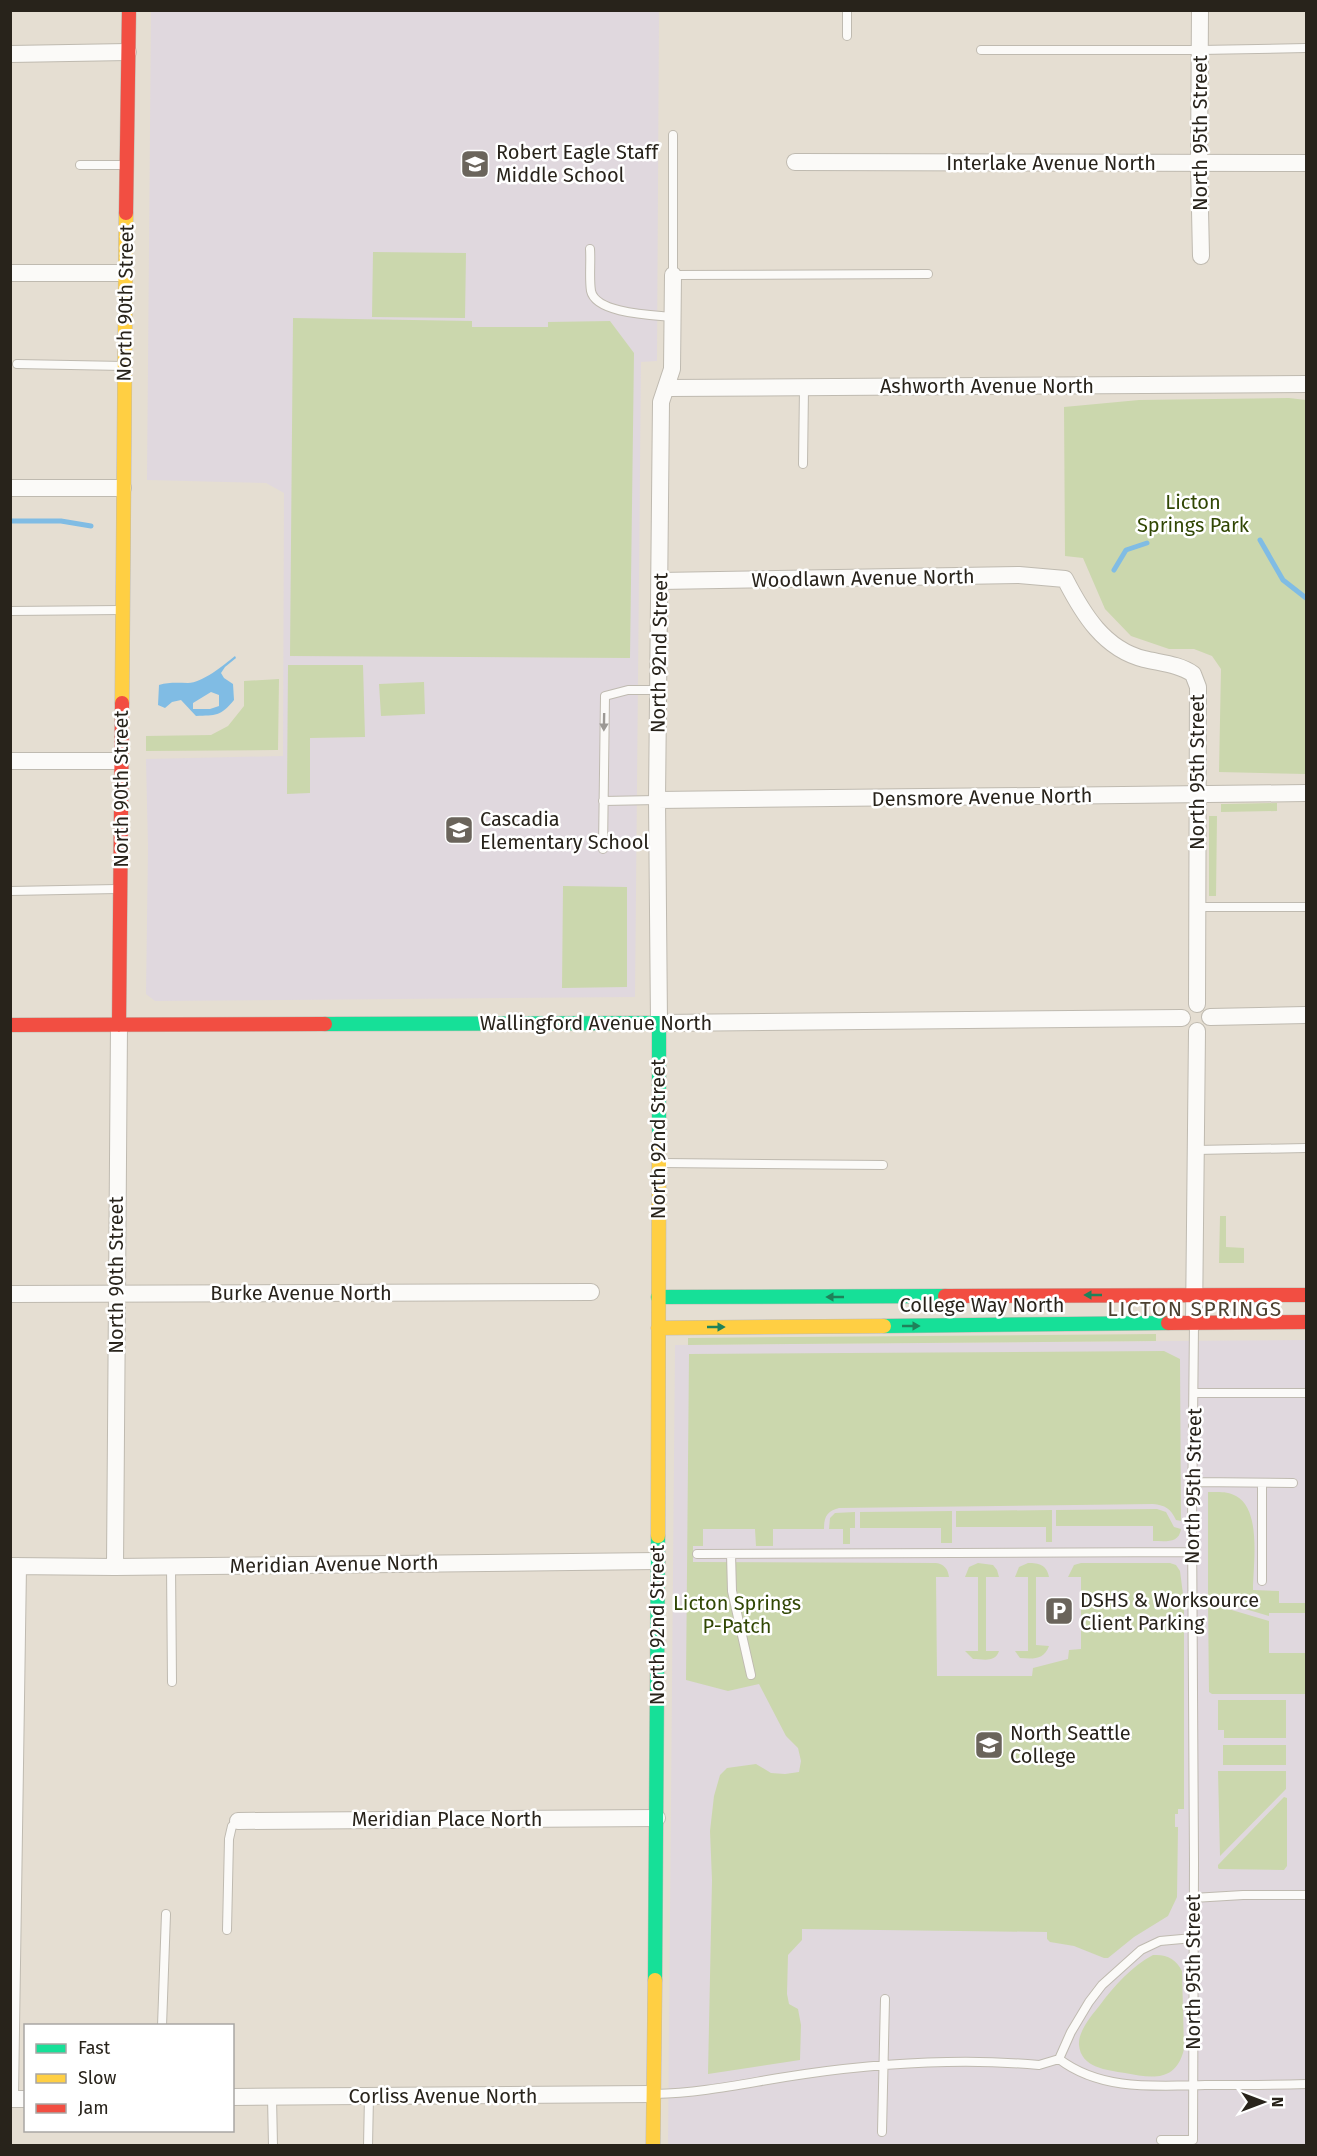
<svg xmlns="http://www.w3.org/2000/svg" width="1317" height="2156" font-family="'Fira Sans',sans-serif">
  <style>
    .education { fill: #e0d8de }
    .green { fill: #cbd7ad }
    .water { fill: #80bce4; fill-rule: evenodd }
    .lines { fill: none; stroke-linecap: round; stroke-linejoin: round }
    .stream { stroke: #80bce4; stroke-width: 5 }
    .lane-casing { stroke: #bfbab0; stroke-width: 10 }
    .street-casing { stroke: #bfbab0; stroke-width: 18 }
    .fast-casing { stroke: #bfbab0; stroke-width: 15 }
    .slow-casing { stroke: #bfbab0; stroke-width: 15 }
    .jam-casing { stroke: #bfbab0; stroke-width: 15 }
    .lane { stroke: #fbfaf8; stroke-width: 8 }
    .street { stroke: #fbfaf8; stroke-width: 16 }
    .fast { stroke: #16e098; stroke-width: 14 }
    .slow { stroke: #ffcf43; stroke-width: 14 }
    .jam { stroke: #f24e42; stroke-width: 14 }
    .oneway { fill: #9c9995 }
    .oneway2 { fill: #1f825a }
    .labels { text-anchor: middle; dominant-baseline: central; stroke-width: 5; stroke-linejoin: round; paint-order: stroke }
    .street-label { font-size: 20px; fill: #28231b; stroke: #fff }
    .poi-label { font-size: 20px; fill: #28231b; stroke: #fff; text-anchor: start }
    .park-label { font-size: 20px; fill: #314704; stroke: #fff }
    .neighbourhood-label { font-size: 21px; letter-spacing: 1.5px; fill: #4d4231; stroke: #fff }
  </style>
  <rect width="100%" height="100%" fill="#e5ded2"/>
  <path class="education" d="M151,11H659L657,361L641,362L635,997L155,1001L146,994L148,847L146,759L283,756L284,493L266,483L147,480Z
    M1306,1340V2145L668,2146L675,1345Z"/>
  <path class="green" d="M373,252L466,253L465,318L372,317Z
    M293,318L472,321V327H548V322L610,321L634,353L630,658L290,656Z
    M1289,398L1306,400V774L1219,772L1221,669L1212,656L1194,649H1169L1131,636L1105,609L1083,558L1065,556L1064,407L1139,400Z
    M288,665H363L365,737L310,738V793L287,794Z
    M279,679L278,750L146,751V736L211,735L228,726L244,706V681Z
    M424,682L425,714L381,716L379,684Z
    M1277,803V811L1221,812V804H1224Z
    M1209,816H1217L1216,896H1209Z
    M563,886L627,887V987L562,988Z
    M1220,1216H1226V1247L1244,1248V1263H1219Z
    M1156,1334V1341L688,1345V1338Z
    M1164,1351L1180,1359L1181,1521L1176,1520C1171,1509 1165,1505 1153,1504L839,1508C827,1511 824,1517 824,1529H773V1546H756L755,1529H703V1546H693V1562L936,1563C944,1564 948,1569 949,1577H936L937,1676H1032L1033,1668L1068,1659L1069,1650L1081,1649V1577H1068L1074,1565L1081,1563H1170L1176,1565L1180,1571L1184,1602V1809H1178V1814H1175V1827H1178L1177,1897L1168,1916L1134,1937L1108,1958H1104L1074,1946L1050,1942L1047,1939V1932L802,1929V1940L788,1955L787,1994L789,2004L798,2009L801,2025L800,2060L708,2074L712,1880L710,1831L714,1796L720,1775L727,1768L756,1764L771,1773L785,1774L799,1772L801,1761L798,1748L786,1736L759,1684L728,1691L686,1680L689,1354Z
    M1208,1492C1218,1492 1228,1491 1236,1496C1262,1510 1253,1565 1253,1590L1279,1591V1603H1305V1613H1269V1616L1208,1598Z
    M1157,1509L1166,1512L1174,1527L1181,1529C1179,1544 1165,1541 1153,1541V1526H1056V1510Z
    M1052,1510V1542H1046V1527H956V1511Z
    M952,1511V1543H941V1528H860V1512Z
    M855,1512V1528H850V1544H843V1529H829L830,1518L835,1513Z
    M978,1563L993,1565L997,1570L999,1577H986V1651H999C995,1663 983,1659 973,1659L965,1651H978V1577H965L969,1567Z
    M1028,1563C1039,1563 1047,1565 1049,1577H1036V1645L1049,1646C1044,1660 1033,1659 1020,1658L1015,1651H1028V1577H1015L1019,1567Z
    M1208,1603L1269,1621V1653H1305V1694H1212L1209,1692Z
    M1218,1700H1286V1738H1224V1730H1218Z
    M1223,1745H1286V1765H1223Z
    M1218,1771H1286V1789L1220,1856Z
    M1284,1797L1287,1798V1866L1284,1870L1219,1869L1218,1868V1865Z
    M1153,1955C1167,1954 1176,1959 1182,1971L1184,2049C1176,2083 1151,2078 1125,2073C1107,2070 1081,2068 1079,2045C1078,2031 1092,2015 1100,2005C1114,1986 1132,1966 1153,1955Z"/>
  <path class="water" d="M235,656L236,658L225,667L221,673L224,678L233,684L234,700C220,717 216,715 196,716L181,700L172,702L165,708L158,705L159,685C169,682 178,683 188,683C202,683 224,665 235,656ZM211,692L219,695V706L210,709H193V703Z"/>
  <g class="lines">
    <path class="stream" d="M10,521H61L91,526
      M1260,540L1283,580L1306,598
      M1114,570L1126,550L1147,543"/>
    <g class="lane-casing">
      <path id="lane" d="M847,36V10
        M981,50H1200L1306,48
        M673,135V275L928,274
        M80,165H126
        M590,249C591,262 589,278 591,291C596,314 654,315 673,317
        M17,364L124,366
        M803,464L804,388
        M10,611L121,610
        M603,801L657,800
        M603,849L605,696L628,690H658
        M10,891L117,889
        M1197,907H1306
        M1196,1150L1306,1148
        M662,1163L883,1165
        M1194,1393H1306
        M1194,1482L1293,1483
        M1262,1483V1581
        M697,1554L1192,1552
        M731,1554L732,1591L751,1675
        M171,1566L172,1682
        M1193,1898L1243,1895H1306
        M227,1930L229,1839L232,1826L238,1821
        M162,2026L166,1914
        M1059,2059C1101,2091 1155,2086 1205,2085C1239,2085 1273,2085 1306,2084
        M655,2094C706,2093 755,2081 805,2074C883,2063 961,2058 1039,2065L1059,2059L1071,2032L1089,2002L1102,1985L1141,1950L1160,1941L1193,1938
        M272,2097L273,2146
        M882,2132L885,1999
        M1161,2140H1193L1194,1863L1192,1522L1194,1324
        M368,2146L369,2096"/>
    </g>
    <g class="street-casing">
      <path id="street" d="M1200,10L1199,164L1201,256
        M10,54L128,52
        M795,162L1306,163
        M10,273H125
        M673,275L672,369L661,402L657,800L659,1023L1182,1018
        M667,388L1306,384
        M10,488H123
        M660,581L1019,575L1065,579C1083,614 1104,649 1144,659C1160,663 1179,664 1193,674L1198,687L1197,1004
        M10,761H121
        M657,800L1306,793
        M1210,1017L1306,1015
        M10,1294L591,1292
        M1194,1323L1197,1031
        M10,1566L115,1567L657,1561
        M115,1567L119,1025
        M238,1821L657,1818
        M10,2096L18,1566
        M232,2097L653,2094
        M10,2099H26"/>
    </g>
    <g class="fast-casing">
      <path id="fast" d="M325,1024L659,1023V1148
        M658,1297L945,1296
        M884,1326L1168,1323
        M655,1980L658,1536"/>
    </g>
    <g class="slow-casing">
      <path id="slow" d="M122,703L126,213
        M658,1328L884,1326
        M658,1536L659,1148
        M653,2146L655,1980"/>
    </g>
    <g class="jam-casing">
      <path id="jam" d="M126,213L129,10
        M10,1025L325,1024
        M119,1025L122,703
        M945,1296L1306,1295
        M1168,1323L1306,1322"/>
    </g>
    <use href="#lane" class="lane"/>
    <use href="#street" class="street"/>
    <use href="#fast" class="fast"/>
    <use href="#slow" class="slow"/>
    <use href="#jam" class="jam"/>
  </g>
  <defs><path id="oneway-solid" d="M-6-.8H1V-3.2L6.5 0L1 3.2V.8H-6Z" transform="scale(1.5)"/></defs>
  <use class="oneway" href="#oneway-solid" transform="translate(604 722) rotate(91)"/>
  <g class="oneway2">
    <use href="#oneway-solid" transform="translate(1093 1295) rotate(180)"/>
    <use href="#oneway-solid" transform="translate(835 1297) rotate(180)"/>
    <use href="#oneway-solid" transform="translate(911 1326)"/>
    <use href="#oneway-solid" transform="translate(716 1327)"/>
  </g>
  <defs>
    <g id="school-square" transform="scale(1.5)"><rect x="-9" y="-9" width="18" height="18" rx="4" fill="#6a645b" stroke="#fff"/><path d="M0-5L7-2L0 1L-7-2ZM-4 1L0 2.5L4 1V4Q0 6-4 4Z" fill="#fff"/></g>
    <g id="parking-square" transform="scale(1.5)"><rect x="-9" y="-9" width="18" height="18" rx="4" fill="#6a645b" stroke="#fff"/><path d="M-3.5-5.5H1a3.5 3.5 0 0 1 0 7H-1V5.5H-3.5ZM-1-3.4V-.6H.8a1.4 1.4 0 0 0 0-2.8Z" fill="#fff"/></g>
    <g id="university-square" transform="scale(1.5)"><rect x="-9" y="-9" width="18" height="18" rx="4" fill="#6a645b" stroke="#fff"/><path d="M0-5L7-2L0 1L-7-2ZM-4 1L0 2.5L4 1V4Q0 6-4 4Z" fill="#fff"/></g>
  </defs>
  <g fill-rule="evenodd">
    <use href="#school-square" x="475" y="164"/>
    <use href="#school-square" x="459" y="830"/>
    <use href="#parking-square" x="1059" y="1611"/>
    <use href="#university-square" x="989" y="1745"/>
  </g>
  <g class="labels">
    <g class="street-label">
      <text transform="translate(1200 133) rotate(-90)">North 95th Street</text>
      <text x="1051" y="163">Interlake Avenue North</text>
      <text transform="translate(125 303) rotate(-89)">North 90th Street</text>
      <text x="987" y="386">Ashworth Avenue North</text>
      <text transform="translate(863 578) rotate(-1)">Woodlawn Avenue North</text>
      <text transform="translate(659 653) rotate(-89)">North 92nd Street</text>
      <text transform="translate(1197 772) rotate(-90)">North 95th Street</text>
      <text transform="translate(121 789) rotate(-90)">North 90th Street</text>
      <text transform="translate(982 797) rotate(-1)">Densmore Avenue North</text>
      <text x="596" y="1023">Wallingford Avenue North</text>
      <text transform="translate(658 1139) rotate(-90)">North 92nd Street</text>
      <text transform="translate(116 1275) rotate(-90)">North 90th Street</text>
      <text x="301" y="1293">Burke Avenue North</text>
      <text x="982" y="1305">College Way North</text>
      <text transform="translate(1193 1486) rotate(-89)">North 95th Street</text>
      <text transform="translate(334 1564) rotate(-1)">Meridian Avenue North</text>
      <text transform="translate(657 1625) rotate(-90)">North 92nd Street</text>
      <text x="447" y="1819">Meridian Place North</text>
      <text transform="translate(1193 1972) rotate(-90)">North 95th Street</text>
      <text x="443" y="2096">Corliss Avenue North</text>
    </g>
    <g class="poi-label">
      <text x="496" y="152">Robert Eagle Staff<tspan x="496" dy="23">Middle School</tspan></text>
      <text x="480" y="819">Cascadia<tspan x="480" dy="23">Elementary School</tspan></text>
      <text x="1080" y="1600">DSHS &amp; Worksource<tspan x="1080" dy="23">Client Parking</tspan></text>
      <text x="1010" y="1733">North Seattle<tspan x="1010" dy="23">College</tspan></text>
    </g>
    <g class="park-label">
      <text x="1193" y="502">Licton<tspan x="1193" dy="23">Springs Park</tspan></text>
      <text x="737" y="1603">Licton Springs<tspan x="737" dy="23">P-Patch</tspan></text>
    </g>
    <g class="neighbourhood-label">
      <text x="1195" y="1309">LICTON SPRINGS</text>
    </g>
  </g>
  <rect width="1317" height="2156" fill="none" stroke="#28231b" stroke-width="24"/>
  <rect x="24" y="2024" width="210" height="108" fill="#ffffff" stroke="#a9a7a4" stroke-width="1.5"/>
  <rect x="36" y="2044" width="30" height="9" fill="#16e098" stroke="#a9a7a4" stroke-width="1.5"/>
  <text x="78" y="2054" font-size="18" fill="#28231b">Fast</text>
  <rect x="36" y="2074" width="30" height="9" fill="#ffcf43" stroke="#a9a7a4" stroke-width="1.5"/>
  <text x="78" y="2084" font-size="18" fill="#28231b">Slow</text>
  <rect x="36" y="2104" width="30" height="9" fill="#f24e42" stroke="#a9a7a4" stroke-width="1.5"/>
  <text x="78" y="2114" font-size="18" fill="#28231b">Jam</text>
  <g transform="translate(1263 2102) rotate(90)" stroke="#ffffff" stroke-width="4.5" paint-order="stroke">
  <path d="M0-4.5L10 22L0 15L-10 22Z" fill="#28231b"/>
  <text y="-9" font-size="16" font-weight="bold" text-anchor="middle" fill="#28231b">N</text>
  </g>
</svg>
